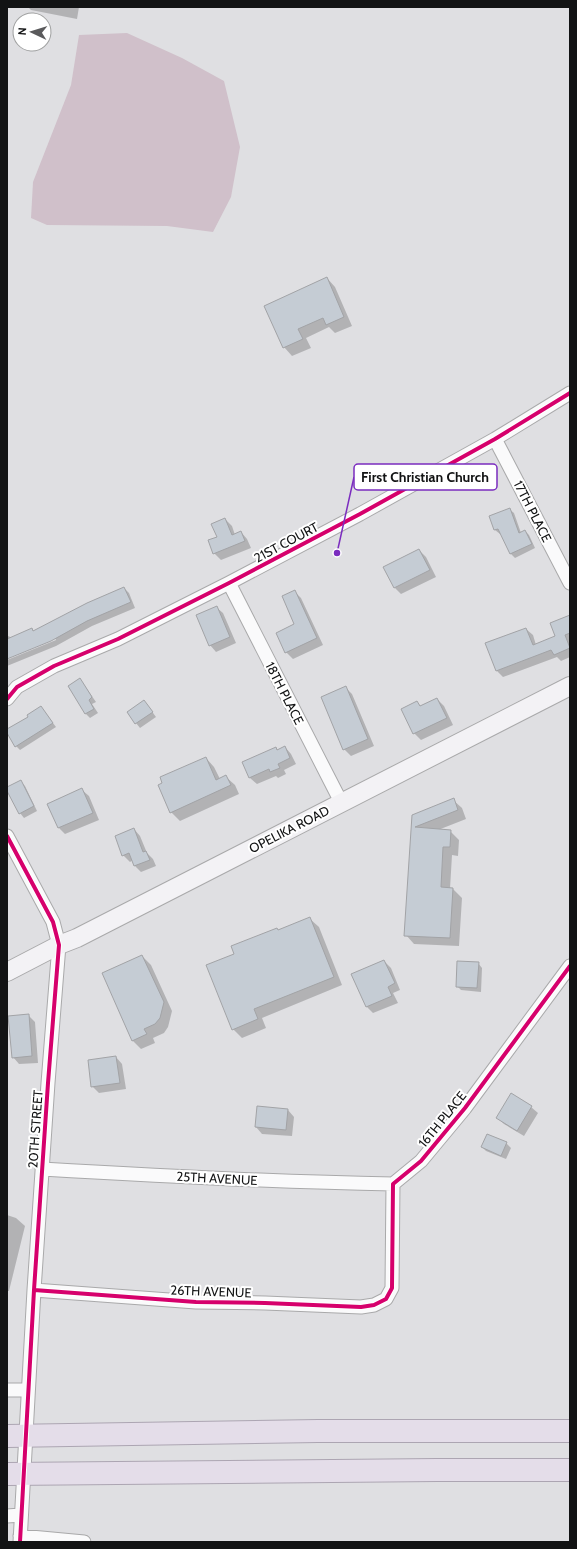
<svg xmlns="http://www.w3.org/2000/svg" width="577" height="1549" font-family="Cabin,sans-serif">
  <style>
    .green { fill: #d0c0ca }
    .shadow { fill: #0003 }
    .building { fill: #c5ccd4; stroke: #a2a3a6 }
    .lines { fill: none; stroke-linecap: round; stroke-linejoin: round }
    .street-casing { stroke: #a9a9aa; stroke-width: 15 }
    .secondary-casing { stroke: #a9a9aa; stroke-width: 20 }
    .highway-casing { stroke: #aca5b2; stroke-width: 24 }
    .street { stroke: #fafafb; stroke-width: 13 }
    .secondary { stroke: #f3f2f5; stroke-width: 18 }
    .highway { stroke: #e4dde9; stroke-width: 22 }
    .cycleway-casing { stroke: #fff; stroke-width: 6 }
    .cycleway { stroke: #d6006c; stroke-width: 4 }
    .labels { text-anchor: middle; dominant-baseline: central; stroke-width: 4; stroke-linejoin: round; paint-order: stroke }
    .street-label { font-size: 13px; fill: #121314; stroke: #fff }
    .leader { fill: none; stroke: #7b2cbf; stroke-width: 1.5 }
    .callout-dot { fill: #7b2cbf; stroke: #fff; stroke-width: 1.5 }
    .callout { fill: #fff; stroke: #7b2cbf; stroke-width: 1.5 }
    .callout-label { font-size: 14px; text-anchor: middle; font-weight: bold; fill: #121314 }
  </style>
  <rect width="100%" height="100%" fill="#dfdfe2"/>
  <path class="green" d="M127,33L182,58L224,81L240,147L231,197L213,232L167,226L47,225L31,218L33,182L71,85L79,35Z"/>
  <path class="shadow" d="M28,7H79L77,19L31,10Z
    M327,278L335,287L352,326L335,333L329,327L306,338L311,348L292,356L284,347Z
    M509,509L514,513L521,533L525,531L529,535L535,548L515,558L511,554L501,533L500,534L495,530Z
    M225,519L232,526L235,535L241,532L247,539L251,548L221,560L214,553L218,538Z
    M419,550L426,557L436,577L401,594L395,588Z
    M124,588L129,593L135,608L92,626L56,646L7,666V660L56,640L55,638L7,658V637L9,636L11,639L32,630L34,631Z
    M294,591L301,598L323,645L293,659L286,652L296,625Z
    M216,607L223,613L236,643L216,652L210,645Z
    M570,616V657L561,661L557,657L503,677L497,671L487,644L526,629L533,635L536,645L557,636Z
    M80,679L96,702L92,704L98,713L90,718L86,714L69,686Z
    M345,687L352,694L374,746L351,756L344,749Z
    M437,699L444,706L453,725L421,740L414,733L417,702L421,707Z
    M148,706L156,717L140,728L128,713Z
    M41,707L56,727L20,750L16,746L7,730L29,717Z
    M285,747L291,754L296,764L284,770L286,774L278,778L276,776L257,784L250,778L243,763L275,748L278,750Z
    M206,758L214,767L220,779L226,777L235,785L239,794L180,821L171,812Z
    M20,781L25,786L37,811L24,818L20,813L7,788Z
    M82,790L89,796L99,820L65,834L59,828L48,805Z
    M453,800L462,808L466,819L438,830L450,831L459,840L458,856L452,855L450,889H453L462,898L459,946L414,944L406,935L413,816Z
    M134,829L140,836L147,853L153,859L156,866L141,872L135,866L133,860L130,862L123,855Z
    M310,919L319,927L342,985L262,1018L266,1028L242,1038L233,1029L279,931Z
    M142,956L151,965L172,1011L168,1027L164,1033L153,1038L155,1043L141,1049L133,1041Z
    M384,961L391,968L400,990L393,993L398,1003L373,1013L367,1007L353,975Z
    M478,963L482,968L481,992L461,990L457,986Z
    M28,1015L35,1022L38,1063L19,1064L13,1057Z
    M116,1057L122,1064L126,1089L99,1093L92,1086Z
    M531,1107L538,1113L524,1136L504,1124L498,1118Z
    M288,1110L294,1117L292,1136L262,1134L256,1127Z
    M506,1143L511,1148L506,1159L486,1151L482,1147Z
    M7,1215L16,1218L25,1226L9,1291H7Z"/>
  <path class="building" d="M327,277L344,317L326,325L323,318L298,329L303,339L283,348L264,306Z
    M510,508L519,533L525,530L532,544L510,554L498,529L494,530L489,516Z
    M225,518L232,535L241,531L245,541L213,554L208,540L217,537L211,524Z
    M419,549L430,570L394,588L383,567Z
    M124,587L131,602L87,621L51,641L7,659V639L32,628L33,631L87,603Z
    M295,590L317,638L285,653L276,633L294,624L282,596Z
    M217,606L230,637L209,646L196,615Z
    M570,615V633L565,635L570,648L554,655L551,650L496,671L485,643L526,628L533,645L555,636L550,623Z
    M80,678L92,697L89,700L94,709L85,714L68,686Z
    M346,686L368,739L343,750L321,697Z
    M437,698L447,718L413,734L401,709L417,701L420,706Z
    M144,700L153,712L135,724L127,712Z
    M41,706L53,723L15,747L7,733V729L28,717L27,715Z
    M285,746L290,758L278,764L280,768L270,772L269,769L249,778L242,762L276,747L277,750Z
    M206,757L216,780L226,775L231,785L170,813L158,785L162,783L160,777Z
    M21,780L34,806L19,814L7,791V787Z
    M82,788L93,813L58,828L47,804Z
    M454,798L458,810L415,827L451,830L450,847H443L441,887L453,888L450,938L404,936L412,815Z
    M134,828L143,852L146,851L150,860L134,866L129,853L122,856L115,836Z
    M310,917L334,977L254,1009L258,1019L232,1030L206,965L234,954L231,946L277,928L278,930Z
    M142,955L164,1002L160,1018L155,1024L144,1029L147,1034L132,1041L102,973Z
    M384,960L395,983L388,987L392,996L366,1007L351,974Z
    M457,961L479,962L477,988L456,987Z
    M29,1014L32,1056L12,1058L8,1016Z
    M116,1056L120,1083L91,1087L88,1060Z
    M511,1093L532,1106L517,1131L496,1118Z
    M257,1106L288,1109L286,1130L255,1127Z
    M487,1134L507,1142L501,1156L481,1147Z"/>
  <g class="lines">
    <g class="street-casing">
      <path id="street" d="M495,439L570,583
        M229,583L341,802
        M7,699L17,687L54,666L118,639L229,583L360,514L495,439L570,393
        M7,836L53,922L59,945L48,1083L34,1290L20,1542
        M42,1169C159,1176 276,1182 393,1184
        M34,1290L196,1302L265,1303L361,1307L374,1305L386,1299L392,1288L393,1184L421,1161L465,1108L570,966
        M7,1390H28
        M7,1516L21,1515
        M20,1536L84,1542"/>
    </g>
    <g class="secondary-casing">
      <path id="secondary" d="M7,972L59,945L77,938L570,686"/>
    </g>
    <g class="highway-casing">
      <path id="highway" d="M7,1436L318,1431H570
        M7,1474L437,1470H570"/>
    </g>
    <use href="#street" class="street"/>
    <use href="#secondary" class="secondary"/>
    <use href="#highway" class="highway"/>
    <g class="cycleway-casing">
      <path id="cycleway" d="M7,699L17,687L54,666L118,639L229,583L360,514L495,439L570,393
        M7,836L53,922L59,945L48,1083L34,1290L20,1542
        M34,1290L196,1302L265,1303L361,1307L374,1305L386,1299L392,1288L393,1184L421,1161L465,1108L570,966"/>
    </g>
    <use href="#cycleway" class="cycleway"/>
  </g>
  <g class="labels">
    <g class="street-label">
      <text transform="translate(533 511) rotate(63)">17TH PLACE</text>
      <text transform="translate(286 542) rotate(-28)">21ST COURT</text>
      <text transform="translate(285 693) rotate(63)">18TH PLACE</text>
      <text transform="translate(289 829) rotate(-27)">OPELIKA ROAD</text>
      <text transform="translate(442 1119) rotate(-51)">16TH PLACE</text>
      <text transform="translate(35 1129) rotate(-86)">20TH STREET</text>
      <text transform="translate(217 1178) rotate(3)">25TH AVENUE</text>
      <text transform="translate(211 1291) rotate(2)">26TH AVENUE</text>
    </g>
  </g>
  <path class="leader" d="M337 553L354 477"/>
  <circle class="callout-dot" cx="337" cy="553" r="4"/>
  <rect class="callout" x="354" y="464" width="143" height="26" rx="4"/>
  <g class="callout-label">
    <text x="425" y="482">First Christian Church</text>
  </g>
  <rect width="577" height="1549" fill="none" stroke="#121314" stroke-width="16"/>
  <g transform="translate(32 32) rotate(274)"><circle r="19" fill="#ffffff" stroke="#a0a1a1"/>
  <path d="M0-3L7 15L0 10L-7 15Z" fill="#5a5a5c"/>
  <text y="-6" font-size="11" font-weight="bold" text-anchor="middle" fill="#121314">N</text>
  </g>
</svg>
